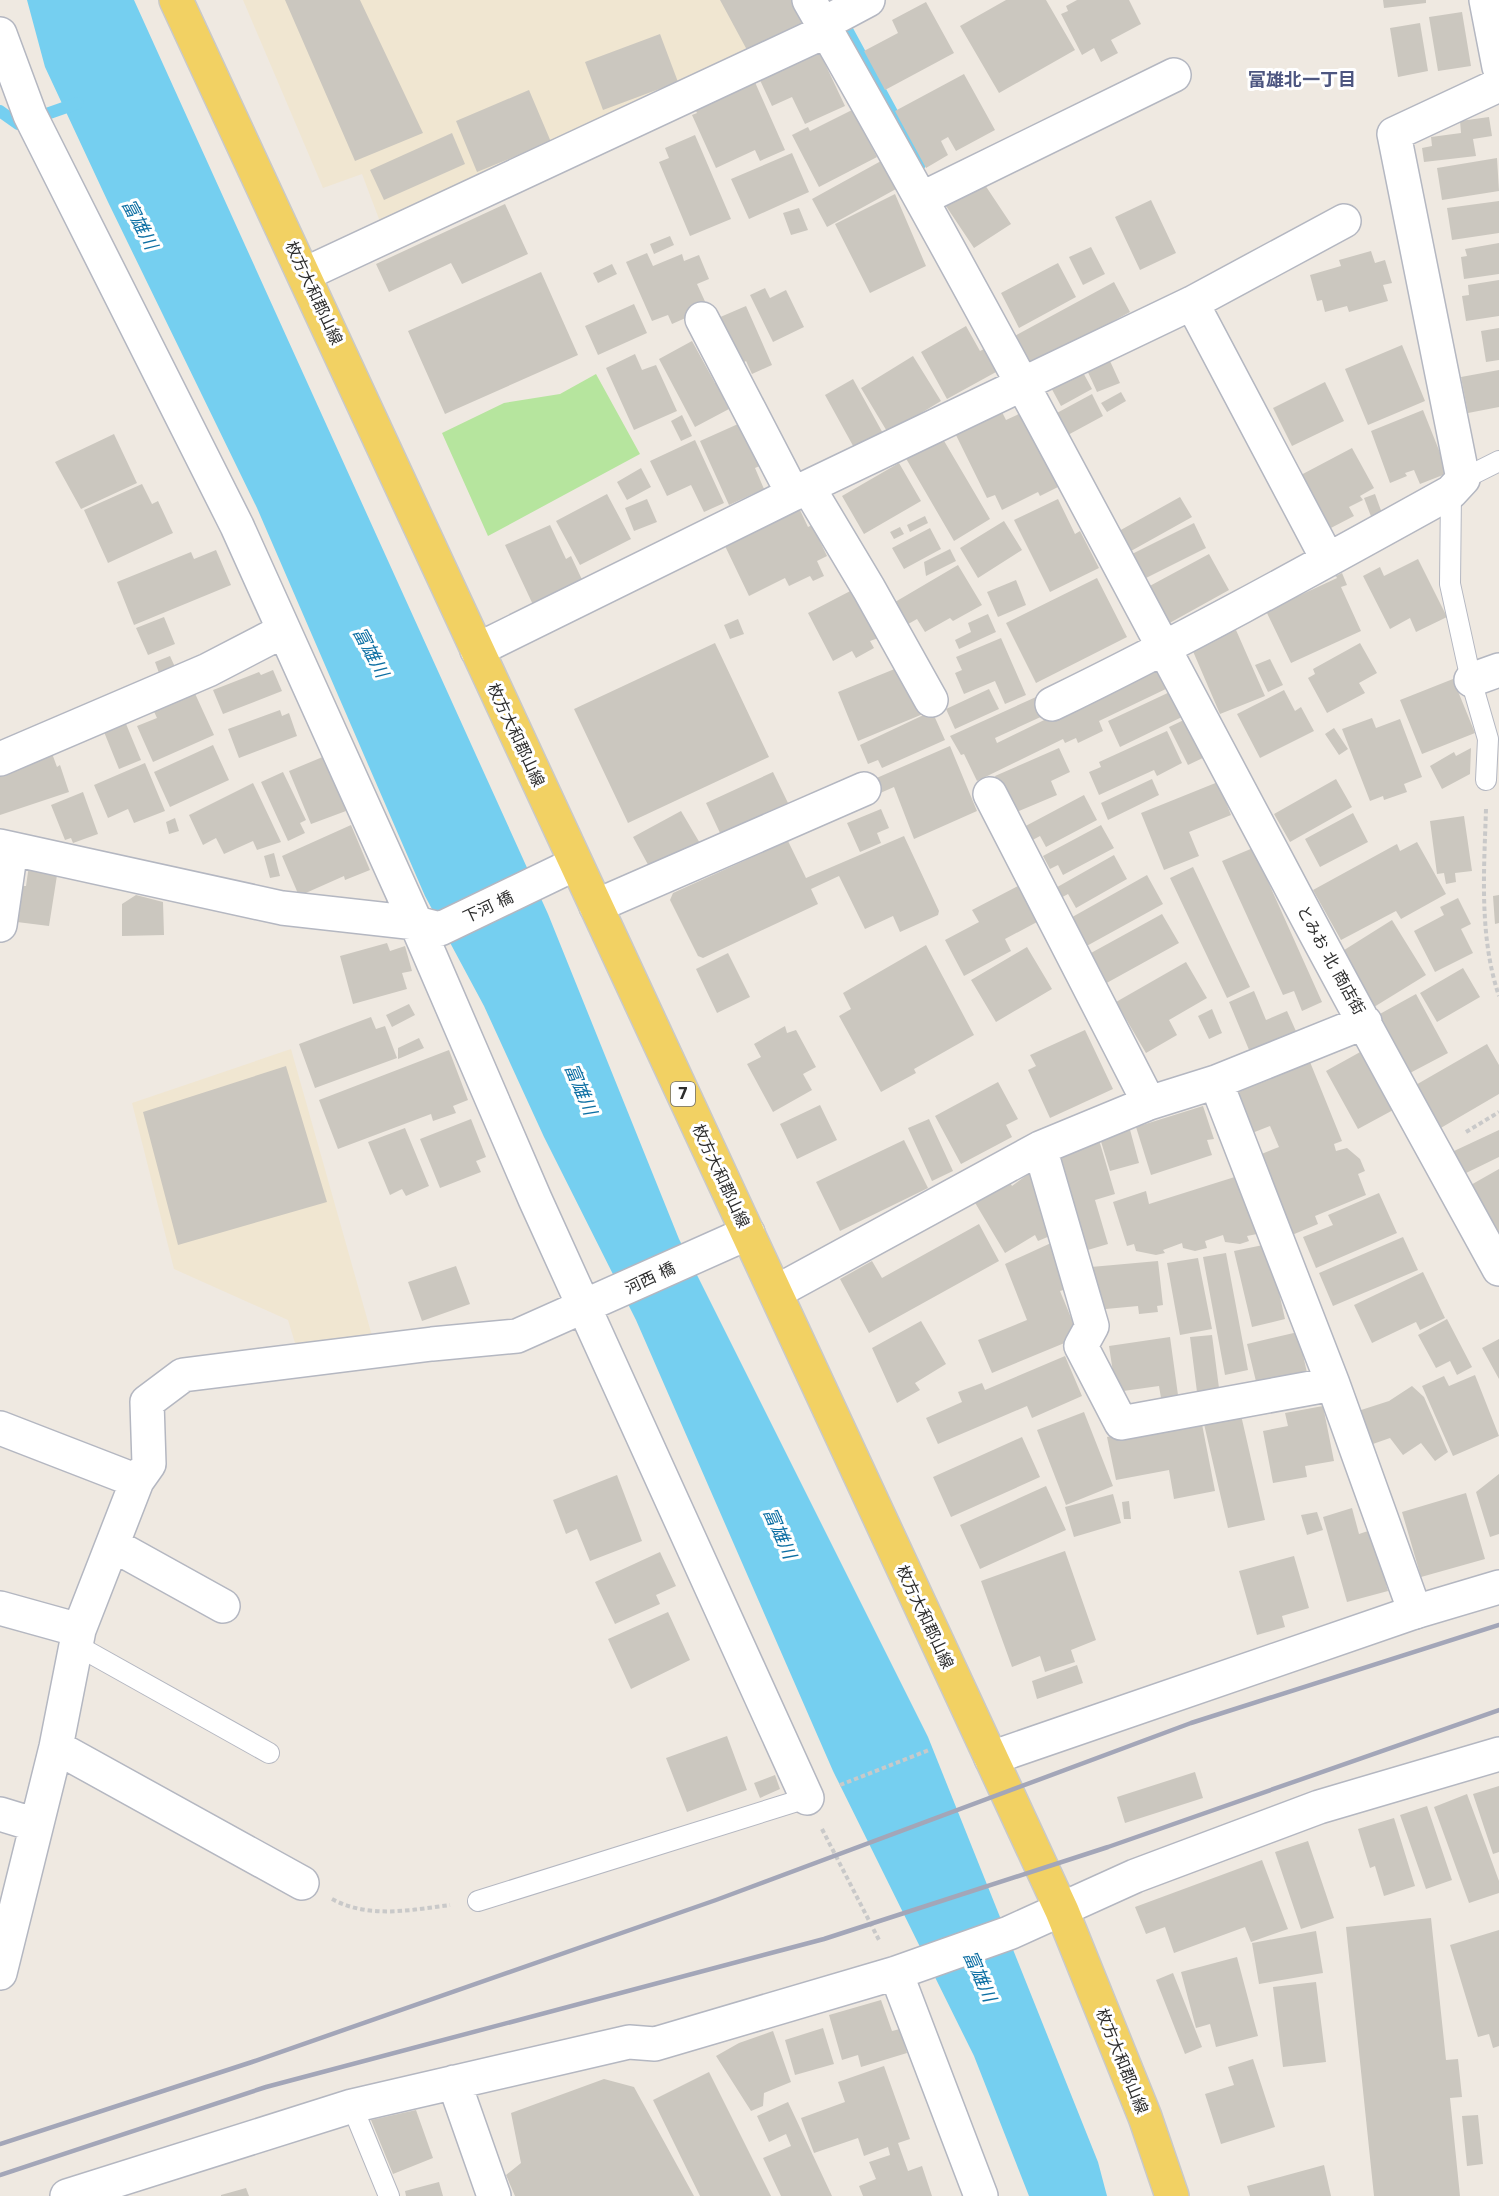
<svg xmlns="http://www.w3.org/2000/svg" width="1499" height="2196" font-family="'DejaVu Sans','Noto Sans JP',sans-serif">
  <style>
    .education { fill: #f0e6d1 }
    .green { fill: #b6e59e }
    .water { fill: #75cff0 }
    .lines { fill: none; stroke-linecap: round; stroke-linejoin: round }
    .stream { stroke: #75cff0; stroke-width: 12 }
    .building { fill: #cbc7bf }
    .service-casing { stroke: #b4b7c1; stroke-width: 22 }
    .minor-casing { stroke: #b4b7c1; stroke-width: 36 }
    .tertiary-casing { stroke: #b4b7c1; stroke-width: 36 }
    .primary-casing { stroke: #c9c9c9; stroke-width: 36 }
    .path { stroke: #c9c9c9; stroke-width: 4; stroke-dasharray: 4.5 3; stroke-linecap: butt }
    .service { stroke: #fff; stroke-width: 20 }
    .minor { stroke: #fff; stroke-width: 33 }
    .tertiary { stroke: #fff; stroke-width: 33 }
    .primary { stroke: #f2d163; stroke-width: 33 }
    .rail { stroke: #a3a6b8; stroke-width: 4.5 }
    .labels { text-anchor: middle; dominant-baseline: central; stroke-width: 6; stroke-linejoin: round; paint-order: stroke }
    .shield { fill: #fff; stroke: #6d6d6d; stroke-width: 1.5 }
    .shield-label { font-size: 15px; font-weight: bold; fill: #2e2e2e }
    .street-label { font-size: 16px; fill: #2e2e2e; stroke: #fff }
    .neighbourhood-label { font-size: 18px; font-weight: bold; fill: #4d5680; stroke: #fff }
    .water-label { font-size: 18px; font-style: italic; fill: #0d6fa3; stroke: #fff }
  </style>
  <rect width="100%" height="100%" fill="#efe9e1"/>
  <path class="education" d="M243,0H795L810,27L382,227L362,174L323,188Z
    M291,1049L374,1343L298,1353L288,1320L174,1269L132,1103Z"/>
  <path class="green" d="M596,374L640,454L488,536L442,433L504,403L560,394Z"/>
  <path class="water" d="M27,0H134L548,914L679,1239L928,1737L1098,2162L1107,2196H1029L974,2056L833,1771L636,1320L544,1137L484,1006L425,896L257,508L108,202L45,67Z"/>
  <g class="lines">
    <path class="stream" d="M829,0L844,24L920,164
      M0,111L18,124L78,103"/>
  </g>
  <path class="building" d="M285,0H360L423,133L355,161Z
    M720,0H791L804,24L747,50Z
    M1006,0H1046L1075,50L999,93L960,26Z
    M1077,0H1129L1141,24L1111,40L1118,53L1101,62L1094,48L1082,55L1061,14L1068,11L1066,6Z
    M1383,0H1426V3L1384,8Z
    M926,2L954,53L885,90L864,51L898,33L892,20Z
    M1462,12L1471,66L1438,71L1429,17Z
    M1420,23L1428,71L1398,77L1390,28Z
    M660,34L678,82L603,110L585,62Z
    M819,51L845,106L805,124L792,97L772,106L759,78Z
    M964,74L995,130L956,151L948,137L941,141L948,155L926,168L895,111Z
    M754,80L785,150L760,161L755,150L716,168L692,115L697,113L694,107Z
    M529,90L551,142L477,172L456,121Z
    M852,110L877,157L819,187L792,135L808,127L810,131Z
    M1489,117L1492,136L1473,139L1476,156L1424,162L1422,148L1432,146L1431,137L1461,133L1460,121Z
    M452,133L465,164L384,200L370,170Z
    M695,135L731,219L690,236L659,162L669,158L665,148Z
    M792,153L809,192L749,219L731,179Z
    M1497,158L1499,191L1442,200L1437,168Z
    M881,161L896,189L827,227L812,199Z
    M981,179L1011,224L974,248L944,203Z
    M895,194L926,266L870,293L835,224Z
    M1151,200L1176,253L1140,270L1115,217Z
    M1499,201V233L1452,240L1447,208Z
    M505,204L528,254L462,284L451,263L389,292L376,264Z
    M799,208L808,230L791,235L783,213Z
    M670,236L674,245L654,254L650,244Z
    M1499,243V274L1464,279L1461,257L1467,256L1465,249Z
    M1091,247L1105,274L1083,285L1069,257Z
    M1371,251L1375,263L1385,260L1392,283L1383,285L1388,301L1349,312L1347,306L1325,312L1322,300L1317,301L1310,275L1341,266L1339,260Z
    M647,253L653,266L682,254L684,261L699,255L709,279L697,284L708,308L672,324L668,315L652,321L626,262Z
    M1058,263L1076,297L1019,328L1001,293Z
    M612,264L617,274L598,283L593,273Z
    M541,272L578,355L445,414L408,331Z
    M1499,280V316L1466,321L1462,296L1469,295L1468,285Z
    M1114,282L1130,312L1030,366L1013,337Z
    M765,288L770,298L786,290L804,327L773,342L750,295Z
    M634,304L647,333L598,355L585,326Z
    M746,306L772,365L752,374L746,361L739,365L711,321Z
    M966,326L980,351L984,349L996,372L947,399L921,352Z
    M1499,328V360L1486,362L1481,331Z
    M692,341L715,383L720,381L729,397L724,400L729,409L695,427L659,359Z
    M1402,345L1425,401L1368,425L1345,369Z
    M635,354L642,370L656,365L677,411L634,430L606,368Z
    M913,356L941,401L888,433L861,388Z
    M1110,361L1120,383L1097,392L1087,370Z
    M1079,365L1092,389L1061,406L1048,382Z
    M1499,370V407L1468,413L1461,377Z
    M853,379L885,437L857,453L825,395Z
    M1325,382L1344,421L1292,446L1273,408Z
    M1121,392L1126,401L1107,412L1101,403Z
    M1092,394L1103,416L1066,436L1055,414Z
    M1423,410L1448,473L1420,484L1414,470L1405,473L1407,476L1390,483L1371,431Z
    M1002,412L1006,420L1021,413L1058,487L1040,496L1038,492L1002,510L995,495L987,498L953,429L986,413L989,419Z
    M682,415L692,436L681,441L671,421Z
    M747,420L766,463L755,468L764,489L729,505L700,441Z
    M114,434L137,483L81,509L55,462Z
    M940,434L990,519L954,541L904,455Z
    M695,440L724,503L704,512L691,485L667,496L650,461Z
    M1352,448L1374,488L1360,496L1363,500L1349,507L1354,516L1327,530L1299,476Z
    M899,463L921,501L864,534L842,496Z
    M641,468L651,487L627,500L617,482Z
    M142,484L152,504L158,501L173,533L108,563L84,510Z
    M607,494L631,539L580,565L556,521Z
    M1375,494L1383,516L1372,519L1364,498Z
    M1180,497L1192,517L1131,551L1119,531Z
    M647,499L657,522L634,531L625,508Z
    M1058,499L1075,534L1080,531L1099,568L1050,592L1014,520Z
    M800,510L808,527L812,525L827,556L817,561L824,576L813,581L810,576L789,586L785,578L749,596L725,546Z
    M925,516L928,523L910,532L907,525Z
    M1004,521L1022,550L978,578L960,548Z
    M1194,523L1206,548L1144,579L1132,554Z
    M550,525L566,559L571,556L585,586L535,609L505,545Z
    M900,527L904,534L894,539L890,532Z
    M930,528L941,549L904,569L892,548Z
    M950,549L956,561L926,576L924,562Z
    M216,550L231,585L134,625L117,582L191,552L194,559Z
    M1209,554L1229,590L1166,625L1146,588Z
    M1418,559L1447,617L1416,632L1410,618L1390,629L1363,576L1380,567L1384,576Z
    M958,565L982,605L953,621L950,618L925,632L917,619L903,627L890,605Z
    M1342,573L1347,585L1341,587L1361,631L1291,663L1266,611L1337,578L1336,576Z
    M1097,578L1127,637L1036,683L1006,623Z
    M1016,580L1026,605L998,617L987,592Z
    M858,587L881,637L870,641L874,648L856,658L852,651L833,661L808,613Z
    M988,614L996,632L959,649L955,640L971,632L968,623Z
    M164,617L175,644L148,655L136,628Z
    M738,619L744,634L730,639L724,625Z
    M1236,630L1265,696L1220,714L1192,649Z
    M1001,638L1026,695L1005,704L995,681L964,694L955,673L962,670L956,657Z
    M715,643L769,757L628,823L574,709Z
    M1360,643L1377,673L1359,683L1365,693L1327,713L1308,678L1315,674L1313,669Z
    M170,656L175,667L159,673L155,662Z
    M1270,659L1283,685L1268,692L1255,665Z
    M1159,664L1170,687L1099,721L1103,731L1078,743L1076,738L1065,743L1063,739L977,781L964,754L961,755L950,736L1036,697L1045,715L995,738L997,743Z
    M902,666L923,714L858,741L838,692Z
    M273,670L282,691L223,714L213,690L259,672L261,675Z
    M1453,679L1475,733L1422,754L1400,700Z
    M192,687L214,735L153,762L137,726L157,718L151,705Z
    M989,689L999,709L955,729L946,709Z
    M1174,690L1186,715L1120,747L1108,721Z
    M1284,690L1295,711L1301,707L1314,731L1260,758L1237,714Z
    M280,710L282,716L289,713L297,736L239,758L228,729Z
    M932,711L945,740L882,768L878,760L868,764L860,745Z
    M1188,718L1207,756L1188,765L1169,727Z
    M1372,718L1376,728L1400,719L1422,777L1404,784L1407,792L1384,800L1383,796L1370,801L1342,729Z
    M124,719L141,760L119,769L102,727Z
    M1334,728L1348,749L1339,755L1325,734Z
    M1167,731L1182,763L1157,776L1154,770L1099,795L1089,772L1101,767L1099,762Z
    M213,745L229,780L170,807L154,772Z
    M950,746L977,811L914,839L894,787L878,794L872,780Z
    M50,748L57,767L60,765L69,792L0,815V772Z
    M1059,748L1070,772L1051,781L1057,795L1012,814L995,776Z
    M1471,748L1470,774L1442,789L1430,766L1454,752L1456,756Z
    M325,756L346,811L311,824L289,771Z
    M145,763L165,811L134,823L128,809L108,818L94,785Z
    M283,772L306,820L300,823L305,833L288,841L261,782Z
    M773,772L788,803L721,835L706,803Z
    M1152,779L1159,795L1108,820L1101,803Z
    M1336,779L1352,807L1290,842L1274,814Z
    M1218,782L1231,815L1189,832L1199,856L1164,870L1141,813Z
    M253,783L281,842L257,850L253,841L224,854L216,838L203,845L189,815Z
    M83,792L98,834L73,843L71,838L65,840L51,805Z
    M1084,795L1097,820L1046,847L1040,836L1027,843L1020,829Z
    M881,809L889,828L877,833L881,843L860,852L847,823Z
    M681,811L701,845L652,872L633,837Z
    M1353,813L1368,842L1320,867L1305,839Z
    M1464,816L1472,871L1455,873L1456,882L1446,884L1444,873L1437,874L1430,821Z
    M175,818L179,831L169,834L166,822Z
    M351,825L370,870L345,880L344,876L299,896L282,856Z
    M1101,825L1114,848L1063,875L1058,865L1050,869L1043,856Z
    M904,836L939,911L938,915L900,932L893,916L865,929L839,876L811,889L818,904L703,958L698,956L670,900L673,893L788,841L806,878Z
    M1417,842L1446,894L1401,919L1396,911L1341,940L1313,890L1397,844L1400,851Z
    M1253,848L1322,1002L1302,1011L1294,991L1283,995L1222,861Z
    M274,853L280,876L270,878L264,856Z
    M1114,855L1127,879L1076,908L1068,894L1057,900L1052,890Z
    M29,865L58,869L49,926L17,922L22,886H26Z
    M1193,867L1250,987L1227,998L1170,878Z
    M1147,875L1163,904L1083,948L1067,920Z
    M1018,886L1037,922L1005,939L1011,951L964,976L945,940L979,922L972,910Z
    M136,895L163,902L164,935L122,936V904Z
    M1499,895V923L1495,924L1493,896Z
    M1458,898L1471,924L1461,929L1473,953L1435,972L1414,931L1444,915L1440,907Z
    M1162,914L1179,943L1103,985L1097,973L1101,971L1091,953Z
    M1392,920L1426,975L1374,1007L1341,952Z
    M387,943L390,951L405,946L412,971L402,973L407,989L353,1004L340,956Z
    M926,945L974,1035L914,1069L916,1073L881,1092L839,1016L851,1009L843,993Z
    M1027,947L1052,989L996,1022L971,980Z
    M728,953L750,997L717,1013L696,969Z
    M1186,962L1207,998L1169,1020L1177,1035L1146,1053L1116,1002Z
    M1463,968L1480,997L1437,1022L1420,993Z
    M1254,991L1266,1020L1287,1011L1299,1038L1252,1057L1229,1002Z
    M1416,994L1448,1053L1410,1073L1378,1015Z
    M409,1004L415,1015L392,1027L386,1015Z
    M1212,1009L1222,1033L1209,1039L1198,1016Z
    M371,1017L376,1029L385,1026L397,1058L315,1088L299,1044Z
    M785,1026L787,1033L796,1030L816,1067L803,1074L812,1090L773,1112L747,1064L761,1057L754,1044Z
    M1085,1030L1113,1089L1050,1118L1028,1070L1036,1066L1030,1055Z
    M419,1038L424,1048L398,1059V1048Z
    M1487,1044L1499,1065V1094L1439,1129L1414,1086Z
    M449,1050L468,1100L453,1106L456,1113L433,1121L431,1114L338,1149L319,1100Z
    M1362,1051L1395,1109L1358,1129L1326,1071Z
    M1310,1062L1342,1141L1334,1144L1336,1151L1347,1148L1360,1159L1365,1171L1358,1174L1366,1195L1315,1216L1318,1224L1292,1235L1259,1155L1279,1147L1270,1126L1252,1133L1236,1093Z
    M286,1066L327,1202L178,1245L143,1112Z
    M998,1082L1018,1119L1006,1125L1012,1137L961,1164L935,1116Z
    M820,1105L837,1140L797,1159L780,1124Z
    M1203,1106L1214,1139L1207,1140L1212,1155L1151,1175L1136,1127Z
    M471,1119L486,1157L476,1161L481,1172L440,1188L420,1139Z
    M929,1119L953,1171L932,1181L908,1128Z
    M1129,1126L1139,1163L1110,1171L1099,1135Z
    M405,1128L429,1186L406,1196L402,1189L390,1195L368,1142Z
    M1499,1130V1157L1464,1174L1454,1151Z
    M904,1140L928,1188L840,1231L816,1182Z
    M1099,1140L1115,1194L1095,1200L1108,1244L1081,1252L1051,1154Z
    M1035,1169L1057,1233L1038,1241L1035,1235L1005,1253L974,1201L1009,1181L1012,1186Z
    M1499,1169V1241L1469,1186Z
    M1241,1175L1257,1234L1247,1236L1249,1241L1240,1244L1225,1242L1223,1235L1205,1241L1207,1248L1195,1251L1183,1248L1182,1243L1163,1250L1165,1253L1156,1255L1136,1251L1134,1244L1127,1246L1113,1202L1146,1191L1149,1204Z
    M1379,1193L1397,1233L1316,1268L1303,1237L1333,1225L1328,1215Z
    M979,1224L999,1261L869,1333L840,1279L872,1261L882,1278Z
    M1403,1237L1418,1270L1333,1306L1319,1273Z
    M1051,1243L1070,1288L1060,1291L1079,1337L992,1373L978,1340L1027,1320L1005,1264Z
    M1268,1244L1285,1319L1252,1327L1234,1251Z
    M1226,1253L1248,1370L1225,1375L1203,1257Z
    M1198,1258L1212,1329L1180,1335L1167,1263Z
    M1158,1261L1163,1305L1157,1306L1158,1312L1139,1314L1138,1306L1095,1310L1091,1267Z
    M456,1266L470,1304L422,1321L408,1282Z
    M1423,1272L1445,1318L1420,1330L1416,1322L1372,1343L1354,1305Z
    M1447,1319L1472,1367L1457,1375L1450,1361L1436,1368L1418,1335Z
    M921,1321L946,1364L915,1383L920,1390L897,1403L872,1348Z
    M1298,1332L1309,1382L1259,1394L1247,1344Z
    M1212,1335L1219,1388L1197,1392L1190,1337Z
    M1170,1337L1178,1395L1161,1398L1159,1386L1116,1392L1109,1346Z
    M1499,1339V1379L1482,1348Z
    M1065,1356L1082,1396L1032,1418L1027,1406L938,1444L926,1418L962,1402L958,1392L982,1383L985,1390Z
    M1475,1375L1499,1436L1453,1456L1422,1386L1444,1376L1449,1386Z
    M1412,1386L1424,1397L1448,1452L1435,1461L1421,1443L1403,1455L1390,1438L1370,1445L1358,1411L1389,1401Z
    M1323,1406L1334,1461L1305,1466L1307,1477L1273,1483L1263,1431L1288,1426L1285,1413Z
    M1084,1412L1113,1486L1066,1505L1037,1430Z
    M1241,1415L1265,1520L1228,1528L1204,1424Z
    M1201,1419L1215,1491L1174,1499L1169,1470L1116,1480L1107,1437Z
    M1022,1437L1040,1477L951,1517L933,1477Z
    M1499,1474V1534L1490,1537L1476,1492Z
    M617,1475L642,1541L590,1561L577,1529L566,1534L553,1500Z
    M1046,1486L1066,1530L980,1569L960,1525Z
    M1466,1493L1485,1559L1421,1577L1402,1512Z
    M1113,1494L1121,1523L1074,1537L1065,1507Z
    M1129,1501L1131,1519H1124L1122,1502Z
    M1352,1508L1359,1534L1371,1530L1388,1591L1347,1602L1323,1517Z
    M1317,1512L1323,1530L1307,1535L1301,1515Z
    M1065,1551L1096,1640L1071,1650L1075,1662L1045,1672L1040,1656L1012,1667L981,1581Z
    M660,1552L676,1586L656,1595L660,1604L615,1624L595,1582Z
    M1294,1556L1309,1608L1282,1616L1285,1627L1257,1635L1239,1571Z
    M668,1612L690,1660L631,1689L608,1639Z
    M1077,1665L1083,1683L1037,1699L1032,1681Z
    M727,1736L747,1790L687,1812L666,1758Z
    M1195,1772L1203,1798L1125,1823L1117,1797Z
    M775,1775L780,1789L760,1798L754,1783Z
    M1499,1786V1852L1493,1854L1473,1794Z
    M1467,1794L1499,1881V1893L1469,1903L1434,1807Z
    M1427,1806L1452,1880L1426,1889L1400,1815Z
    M1394,1818L1415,1886L1384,1896L1375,1866L1370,1868L1358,1829Z
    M1308,1841L1334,1918L1301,1929L1275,1852Z
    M1262,1860L1288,1929L1251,1942L1245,1927L1174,1953L1165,1927L1146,1934L1135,1907Z
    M1431,1918L1446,2060L1458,2059L1462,2097L1450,2098L1460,2196H1374L1346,1927Z
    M1499,1930V2046L1493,2048L1489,2034L1478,2037L1450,1945Z
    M1316,1931L1323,1973L1259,1984L1252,1943Z
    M1237,1957L1258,2036L1216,2047L1210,2024L1196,2028L1181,1972Z
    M1173,1973L1202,2047L1185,2054L1156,1980Z
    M1316,1982L1326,2062L1283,2067L1273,1987Z
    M881,2000L892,2031L900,2029L907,2053L861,2067L858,2055L842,2060L829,2015Z
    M823,2028L834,2064L795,2075L785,2040Z
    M773,2031L791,2082L764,2093L763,2106L751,2111L716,2056L739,2043Z
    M1253,2059L1275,2127L1221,2144L1205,2094L1234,2085L1228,2067Z
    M884,2066L910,2139L898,2143L908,2171L922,2166L932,2196H863L859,2186L876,2179L869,2162L890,2155L888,2147L864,2156L858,2138L814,2153L801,2118L845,2102L838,2082Z
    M709,2072L771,2196H700L653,2100Z
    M604,2079L634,2087L694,2196H515L506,2175L521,2163L511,2113Z
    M788,2102L832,2196H781L763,2158L791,2146L786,2134L769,2142L757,2116Z
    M416,2110L433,2158L393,2174L371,2120Z
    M1478,2115L1483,2164L1467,2166L1462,2116Z
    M1324,2165L1331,2196H1250L1247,2186Z
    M439,2182L443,2196H406L405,2191Z
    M246,2188L249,2196H221V2195Z"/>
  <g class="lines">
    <g class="service-casing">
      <path id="service" d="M1463,479L1499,461
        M1451,492L1450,584L1471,680L1488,739L1486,780
        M76,1645L269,1753
        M478,1901L807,1798
        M352,2106L389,2196"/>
    </g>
    <g class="minor-casing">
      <path id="minor" d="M809,0C974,288 1128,581 1284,874C1354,1007 1427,1138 1499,1269
        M1486,0L1499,67
        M823,24L868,0
        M0,34L30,115L237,526L416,923L535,1199L807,1798
        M921,199L1174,75
        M305,274L826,31
        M1192,303L1328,560
        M702,319L793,494
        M808,487L869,589L931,700
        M477,650L793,494L1192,303L1344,221
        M1471,680L1499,670
        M1052,704C1188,638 1319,565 1451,492L1463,479L1394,134L1499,85
        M0,759L208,670L283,631
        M990,794L1149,1103
        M0,846L282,908L416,923L440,929L575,864
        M596,906L864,789
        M0,925L11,849
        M1216,1082L1333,1384L1415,1612
        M1040,1148L1092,1326L1081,1346L1121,1423L1333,1384
        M776,1292L1040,1148L1149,1103L1216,1082L1365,1022
        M0,1428L137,1481
        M113,1545L223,1606
        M0,1608L79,1630
        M56,1747L302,1883
        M0,1814L36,1825
        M0,1973L56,1747L79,1630L137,1481L149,1464L147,1402L183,1375L432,1344L517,1336L748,1233
        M896,1973L981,2196
        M454,2082L494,2196
        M67,2196L352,2106L629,2042L655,2044L896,1973L1009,1933L1135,1876L1319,1807L1499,1754"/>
    </g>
    <g class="tertiary-casing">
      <path id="tertiary" d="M991,1758L1415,1612L1499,1587"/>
    </g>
    <g class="primary-casing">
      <path id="primary" d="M176,0L1062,1911L1145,2117L1172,2196"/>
    </g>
    <path class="path" d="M1486,809C1484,871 1479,937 1499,996
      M1466,1132L1499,1112
      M840,1785L929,1750
      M822,1829L879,1940
      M332,1899C369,1919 411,1910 450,1905"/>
    <use href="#service" class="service"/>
    <use href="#minor" class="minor"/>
    <use href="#tertiary" class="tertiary"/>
    <use href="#primary" class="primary"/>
    <path class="rail" d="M0,2144L252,2062L716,1900L1191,1723L1499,1625
      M0,2175L266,2087L824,1939L1108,1847L1499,1710"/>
  </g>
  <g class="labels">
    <rect class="shield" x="671" y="1082" width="24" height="24" rx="4.5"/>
    <g class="shield-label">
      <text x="683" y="1094">7</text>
    </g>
    <g class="street-label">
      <text transform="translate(314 293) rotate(65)">枚方大和郡山線</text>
      <text transform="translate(516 735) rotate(65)">枚方大和郡山線</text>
      <text transform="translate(488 907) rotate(-25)">下河 橋</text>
      <text transform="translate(1331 960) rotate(61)">とみお 北 商店街</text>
      <text transform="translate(721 1176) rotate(65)">枚方大和郡山線</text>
      <text transform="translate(650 1278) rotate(-25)">河西 橋</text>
      <text transform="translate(925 1617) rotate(65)">枚方大和郡山線</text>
      <text transform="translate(1122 2061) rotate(68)">枚方大和郡山線</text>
    </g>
    <g class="neighbourhood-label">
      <text x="1302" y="79">富雄北一丁目</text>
    </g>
    <g class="water-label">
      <text transform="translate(140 224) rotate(62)">富雄川</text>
      <text transform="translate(371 652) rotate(62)">富雄川</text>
      <text transform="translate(581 1089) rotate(67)">富雄川</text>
      <text transform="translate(780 1533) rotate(66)">富雄川</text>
      <text transform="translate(980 1976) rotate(66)">富雄川</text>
    </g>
  </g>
</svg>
